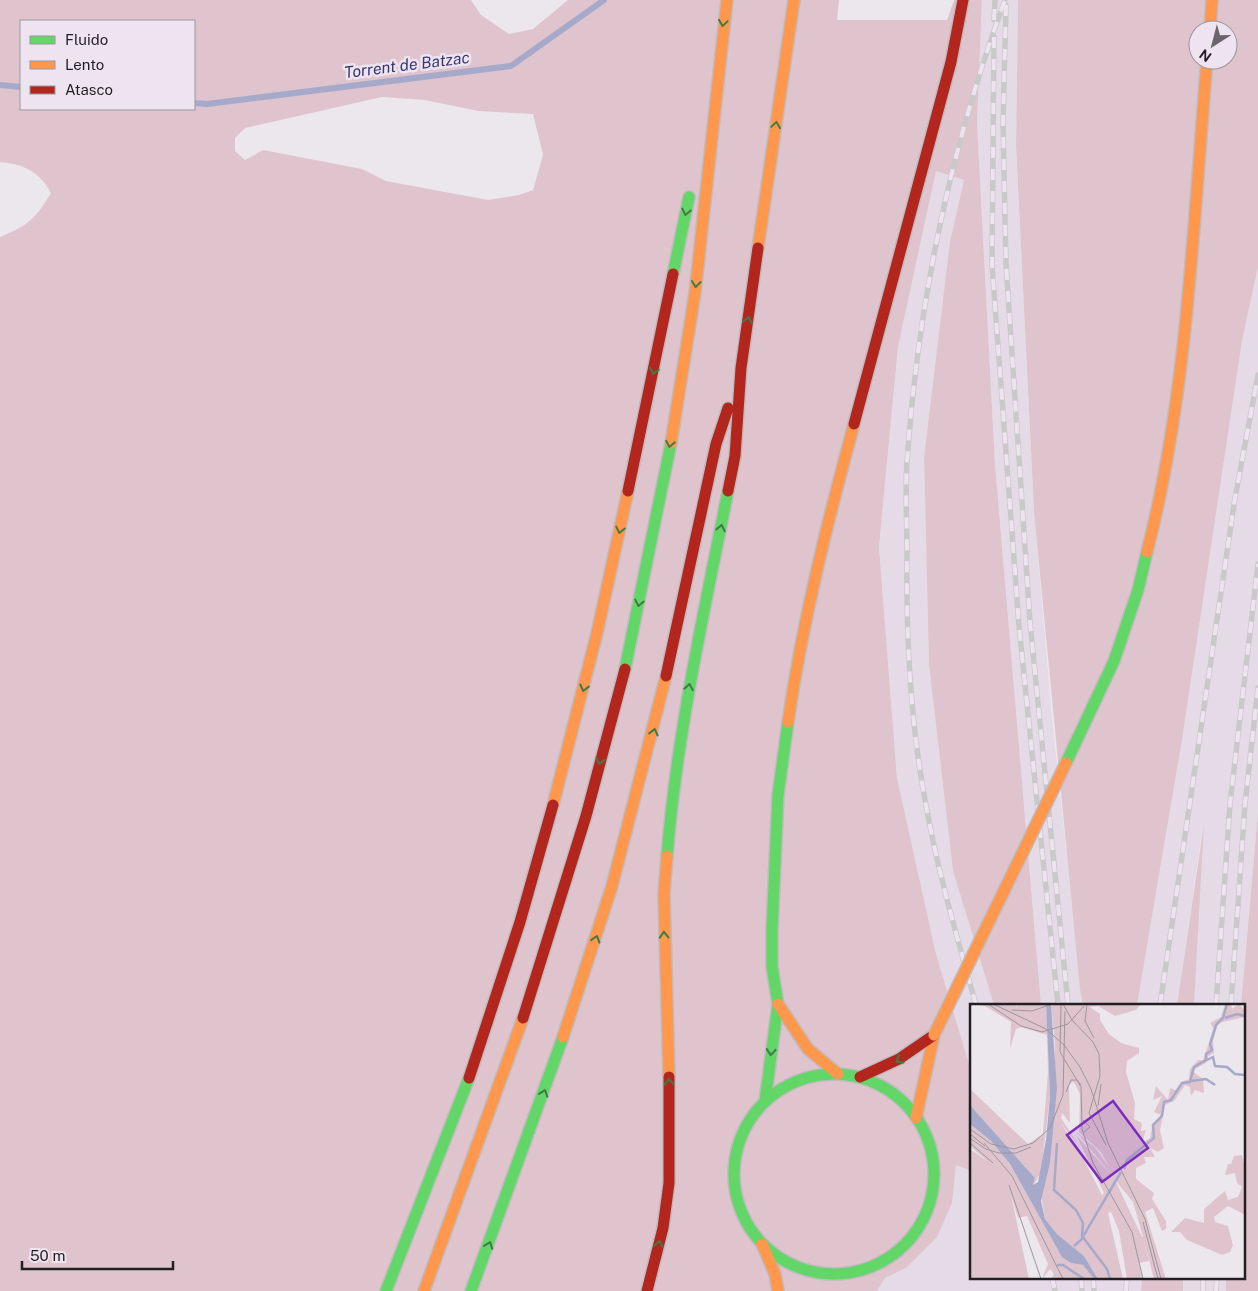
<svg xmlns="http://www.w3.org/2000/svg" width="1258" height="1291" font-family="'Public Sans',sans-serif">
  <style>
    .built { fill: #e5dbe7 }
    .green { fill: #e0c4cd; fill-rule: evenodd }
    .lines { fill: none; stroke-linecap: round; stroke-linejoin: round }
    .stream { stroke: #a7a9ca; stroke-width: 6 }
    .fast-casing { stroke: #bfbbbf; stroke-width: 14 }
    .slow-casing { stroke: #bfbbbf; stroke-width: 14 }
    .jam-casing { stroke: #bfbbbf; stroke-width: 14 }
    .fast { stroke: #63d668; stroke-width: 11 }
    .slow { stroke: #ff974d; stroke-width: 11 }
    .jam { stroke: #b3261e; stroke-width: 11 }
    .rail-casing { stroke: #cac9ca; stroke-width: 5.5 }
    .rail { stroke: #eee4f0; stroke-width: 4; stroke-dasharray: 11; stroke-linecap: butt }
    .slow-bridge-casing { stroke: #bfbbbf; stroke-width: 14; stroke-linecap: butt }
    .slow-bridge { stroke: #ff974d; stroke-width: 11 }
    .oneway { stroke: #427a46 }
    .labels { text-anchor: middle; dominant-baseline: central; stroke-width: 5; stroke-linejoin: round; paint-order: stroke }
    .water-label { font-size: 16px; font-style: italic; fill: #373872; stroke: #eee4f0 }
    .inset-river { fill: none; stroke: #a7a9ca; stroke-width: 2.5 }
    .inset-road { fill: none; stroke: #9b979c; stroke-width: 1 }
    .view { fill: #7b2cbf; fill-opacity: 0.15; stroke: #7b2cbf; stroke-width: 2.5 }
    .inset-edge { fill: none; stroke: #221f23; stroke-width: 2.5 }
  </style>
  <rect width="100%" height="100%" fill="#ece7ed"/>
  <path class="built" d="M982,0H1018L1016,145L1034,512L1052,718L1083,1005H1041L995,464L977,123Z
    M936,170L964,180L950,241L924,457L929,665L953,871L994,1005H972V1074L936,954L897,778L879,547L898,347Z
    M1258,267V812L1241,1005H1194L1202,832L1177,1005H1137L1182,740L1242,341Z
    M956,1165L972,1171V1277H1142L1141,1291H877L885,1278L906,1268L952,1203Z
    M1183,1277H1226V1291H1183Z"/>
  <path class="green" d="M0,0H471L481,15L509,34L533,29L568,0H839L837,20H947L954,0H982L977,123L995,464L1041,1005H994L953,871L929,665L924,457L950,241L964,180L936,171L898,347L879,547L897,778L936,954L972,1074V1171L956,1165L952,1203L937,1237L906,1268L885,1278L877,1291H0V237C29,225 35,219 51,193C40,172 24,164 0,162ZM21,21H194V109H21ZM382,97L425,100L478,111L533,114L543,155L533,190L519,195L488,200L386,181L362,169L263,150L245,160L235,151V138L245,128Z
    M1018,0H1258V267L1242,341L1182,740L1137,1005H1083L1080,989L1034,512L1016,145ZM1198,30H1228V60H1198Z
    M1258,812V1291H1226V1277H1244V1005H1241Z
    M1204,824L1194,1005H1177Z
    M1142,1277H1183V1291H1141Z"/>
  <g class="lines">
    <path class="stream" d="M0,85L21,87
      M194,103L207,104L511,66L604,0"/>
    <g class="fast-casing">
      <path id="fast" d="M673,274L689,197
        M625,669L671,443
        M1066,763L1114,661L1138,590L1147,552
        M667,856C677,732 704,612 728,491
        M734 1174a100 100 0 1 1 200 0a100 100 0 1 1-200 0Z
        M765,1101L778,1004L772,967V930L778,795L788,722
        M386,1291L469,1078
        M471,1291L563,1037"/>
    </g>
    <g class="slow-casing">
      <path id="slow" d="M1210,30L1212,0
        M758,248L794,0
        M671,443L695,293L727,0
        M1147,552C1188,392 1193,224 1207,60
        M788,722C803,619 827,524 854,424
        M553,805L597,633L628,491
        M667,856L664,894L669,1077
        M778,1004L808,1049L838,1074
        M563,1037L612,886L666,676
        M916,1118L934,1035
        M762,1244L775,1274L778,1291
        M424,1291L523,1018"/>
    </g>
    <g class="jam-casing">
      <path id="jam" d="M854,424L951,62L963,0
        M628,491L673,274
        M728,491L735,456L741,368L758,248
        M666,676L716,444L728,408
        M523,1018L586,816L625,669
        M860,1077L899,1059L934,1035
        M469,1078L520,922L553,805
        M647,1291L663,1228L669,1183V1077"/>
    </g>
    <use href="#fast" class="fast"/>
    <use href="#slow" class="slow"/>
    <use href="#jam" class="jam"/>
    <g class="rail-casing">
      <path id="rail" d="M1006,5L1003,125L1006,264L1030,622L1068,1005
        M994,20L995,0
        M994,37L992,265L1019,626L1058,1005
        M976,1005C957,937 937,869 925,800C910,719 906,636 907,554C907,523 905,492 907,461C918,303 950,149 1005,0
        M1160,1005L1235,498L1258,375
        M1216,1005L1230,804L1258,564
        M1231,1005L1245,804L1258,688
        M1052,1277L1055,1291
        M1081,1277L1082,1291
        M1093,1277L1094,1291
        M1126,1291L1127,1277
        M1203,1291V1277
        M1216,1291L1217,1277"/>
    </g>
    <use href="#rail" class="rail"/>
    <g class="slow-bridge-casing">
      <path id="slow-bridge" d="M934,1035L1066,763"/>
    </g>
    <use href="#slow-bridge" class="slow-bridge"/>
  </g>
  <defs><path id="oneway-chevron" d="M-2-3.5L2.5 0L-2 3.5" fill="none" stroke-width="1.6" stroke-linecap="round" stroke-linejoin="round" transform="scale(1.25)"/></defs>
  <g class="oneway">
    <use href="#oneway-chevron" transform="translate(723 23) rotate(98)"/>
    <use href="#oneway-chevron" transform="translate(776 125) rotate(-82)"/>
    <use href="#oneway-chevron" transform="translate(686 212) rotate(102)"/>
    <use href="#oneway-chevron" transform="translate(696 284) rotate(96)"/>
    <use href="#oneway-chevron" transform="translate(748 320) rotate(-81)"/>
    <use href="#oneway-chevron" transform="translate(654 371) rotate(101)"/>
    <use href="#oneway-chevron" transform="translate(670 444) rotate(100)"/>
    <use href="#oneway-chevron" transform="translate(721 528) rotate(-79)"/>
    <use href="#oneway-chevron" transform="translate(620 530) rotate(102)"/>
    <use href="#oneway-chevron" transform="translate(639 603) rotate(102)"/>
    <use href="#oneway-chevron" transform="translate(689 687) rotate(-80)"/>
    <use href="#oneway-chevron" transform="translate(584 688) rotate(104)"/>
    <use href="#oneway-chevron" transform="translate(654 732) rotate(-76)"/>
    <use href="#oneway-chevron" transform="translate(600 761) rotate(105)"/>
    <use href="#oneway-chevron" transform="translate(664 935) rotate(-91)"/>
    <use href="#oneway-chevron" transform="translate(596 939) rotate(-73)"/>
    <use href="#oneway-chevron" transform="translate(771 1052) rotate(95)"/>
    <use href="#oneway-chevron" transform="translate(899 1060) rotate(150)"/>
    <use href="#oneway-chevron" transform="translate(669 1082) rotate(-93)"/>
    <use href="#oneway-chevron" transform="translate(544 1093) rotate(-71)"/>
    <use href="#oneway-chevron" transform="translate(659 1244) rotate(-77)"/>
    <use href="#oneway-chevron" transform="translate(489 1245) rotate(-70)"/>
  </g>
  <g class="labels">
    <g class="water-label">
      <text transform="translate(407 65) rotate(-7)">Torrent de Batzac</text>
    </g>
  </g>
  <g transform="translate(970 1004)">
    <rect width="275" height="275" fill="#ece7ed"/>
    <path d="M0,0H47L46,4L48,0H76L80,92L71,168L63,182L65,174L0,101V85L58,140L73,130L78,68L77,31L51,23L46,25L40,45L41,18L15,2ZM81,0H171L166,6L145,12L128,2L120,3L130,10V16L139,30L151,39L169,44V49L157,57L156,68L165,99L164,115L172,119L171,127L176,126L172,139L180,134L182,123L191,111L184,108L192,92L183,96L186,82L198,96L200,84L208,87L212,78L219,75L220,65L228,56H233L244,25L240,19L251,13L255,0H261L262,5L269,0L275,7V13L248,19L243,37L244,49L238,52L237,58L222,67L233,75L234,89L225,86L221,92L220,83L215,81L204,97L195,101L190,126L194,144L188,148L180,144L185,153H174L176,159L166,164V175L184,189L182,195L196,217V225L192,227L183,204L175,208L196,275H184L174,236L179,257L169,259L172,275H157L149,227L141,208L138,209L153,275H128L114,252L87,230L75,215L71,190L80,159L84,98L85,39ZM104,78L110,90L109,128L131,148L139,163L126,145L106,127L144,174L106,131L134,189L132,191L110,148L90,118L112,146L91,114L92,109L100,119L99,80ZM145,176L163,198L173,233H172ZM0,120L21,137L40,160L89,247L101,259L113,261L124,275H81L84,270L80,265L72,275L78,260L57,212L48,214L41,191L59,275H0V145L17,157L0,142ZM272,151L275,164V211L258,202L244,213L245,218L258,222L263,241L260,248L252,251L217,236L210,228H201L215,214L234,219V205L255,187L258,196L268,193L272,183L267,179L265,169L255,171L258,160H261L264,152Z" fill="#e0c4cd" fill-rule="evenodd"/>
    <path d="M76,0H81L87,84L80,159L71,197L75,215L87,230L114,252L128,275H124L113,261L101,259L92,253L40,160L21,137L0,120V101L65,174L63,181L68,178L76,136L80,92Z" fill="#a7a9ca"/>
    <path class="inset-river" d="M255,14L267,10L275,12M237,56L243,53L245,62L257,63L265,70L275,71M221,77L236,75L245,81M87,139L84,186L106,206L113,219L112,232L137,265L140,275M154,165L157,156L184,134L183,121L192,112L194,98L201,96L212,79L220,78L224,63L236,56V50L242,46L240,40L246,21L253,14L257,0M104,242L111,236L151,168M87,261H93L114,275"/>
    <path class="inset-road" d="M18,0L51,22L72,28L98,20L114,2M23,0L76,25L94,41L110,63L121,85L138,139L175,215L191,275M91,0L90,48L111,83L112,125L123,159L162,228L173,275M93,0L102,16L123,38L129,50L130,72L119,109L136,141M117,0L115,17L124,34M42,6L62,7L82,0M96,88L101,76H107L111,81M128,102L131,80M113,116L120,123L114,128M0,125L21,140L44,145L63,139L80,124L93,91L95,7M0,130L15,142M1,135L16,145L29,149H46L61,143M0,139L23,159M14,139L42,172L93,275M39,181L71,275M173,218L188,275"/>
    <path class="view" d="M143,97L178,144L132,178L97,131Z"/>
    <rect width="275" height="275" class="inset-edge"/>
  </g>
  <rect x="20" y="20" width="175" height="90" fill="#eee4f0" stroke="#9c959e"/>
  <rect x="30" y="36" width="25" height="8" fill="#63d668" stroke="#9c959e"/>
  <text x="65" y="45" font-size="15" fill="#221f23">Fluido</text>
  <rect x="30" y="61" width="25" height="8" fill="#ff974d" stroke="#9c959e"/>
  <text x="65" y="70" font-size="15" fill="#221f23">Lento</text>
  <rect x="30" y="86" width="25" height="8" fill="#b3261e" stroke="#9c959e"/>
  <text x="65" y="95" font-size="15" fill="#221f23">Atasco</text>
  <g transform="translate(1213 45) rotate(216)"><circle r="24" fill="#eee4f0" stroke="#9c959e"/>
  <path d="M0-4L9 19L0 12L-9 19Z" fill="#69656a"/>
  <text y="-8" font-size="14" font-weight="bold" text-anchor="middle" fill="#221f23">N</text>
  </g>
  <path d="M22 1261v8h151v-8" fill="none" stroke="#221f23" stroke-width="2.5"/>
  <text x="30" y="1261" font-size="15" fill="#221f23" stroke="#eee4f0" stroke-width="4" paint-order="stroke">50 m</text>
</svg>
